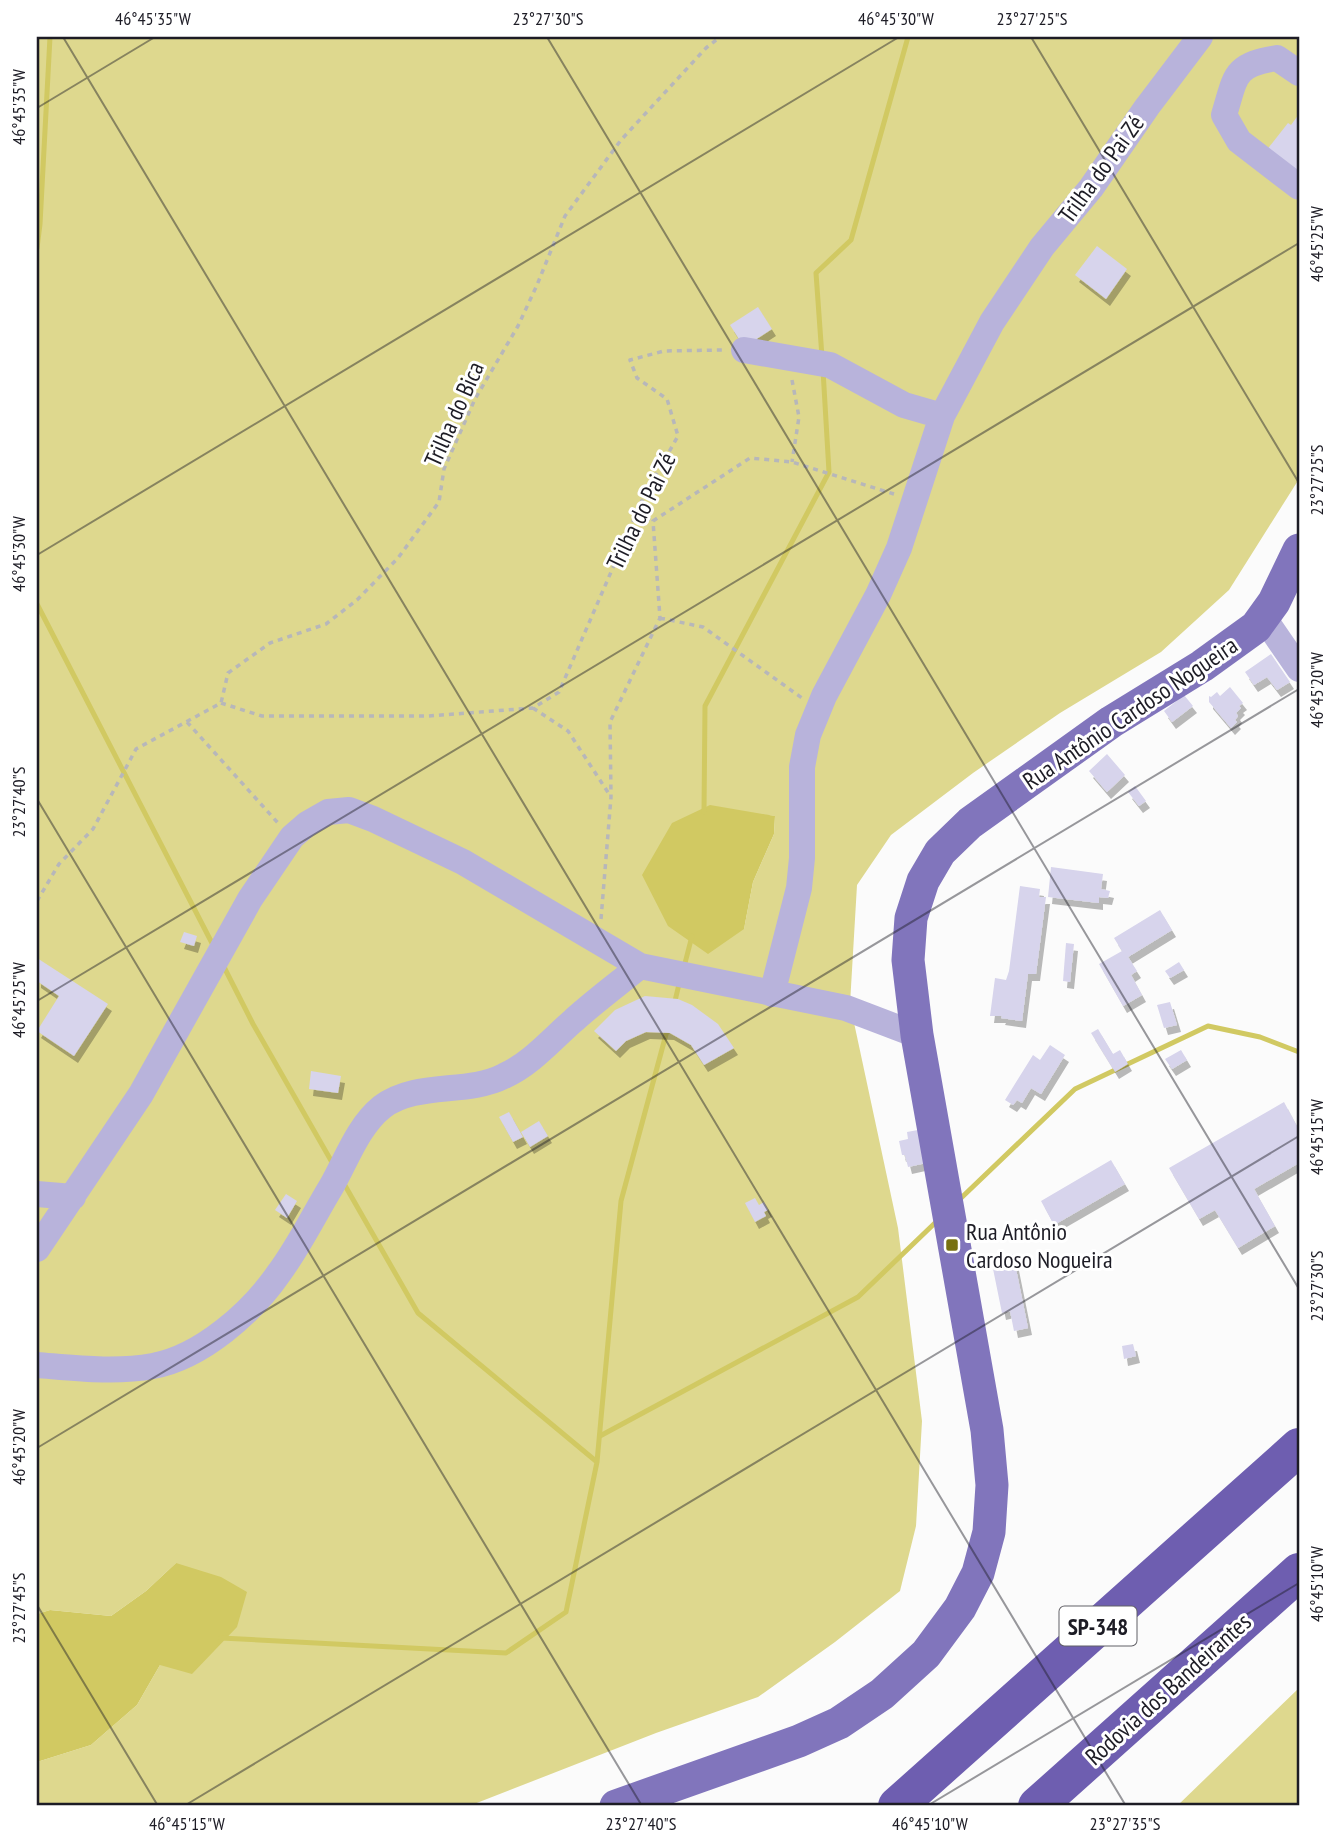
<svg xmlns="http://www.w3.org/2000/svg" width="1336" height="1843" font-family="'PT Sans Narrow',sans-serif">
  <style>
    .green { fill: #ded88e; fill-rule: evenodd }
    .water { fill: #d1c962 }
    .lines { fill: none; stroke-linecap: round; stroke-linejoin: round }
    .stream { stroke: #d1c962; stroke-width: 5 }
    .building { fill: #d7d4ec; filter: url(#shadow) }
    .path { stroke: #b7b7ba; stroke-width: 3.5; stroke-dasharray: 5 5; stroke-linecap: butt }
    .minor { stroke: #b8b3db; stroke-width: 26 }
    .major { stroke: #8175bc; stroke-width: 33 }
    .highway { stroke: #6e5eb0; stroke-width: 38 }
    .ticks { fill: none; stroke: #1d1c25; stroke-width: 2; stroke-opacity: 0.45 }
    .poi-dot { fill: #777010; stroke: #fff; stroke-width: 2.5 }
    .labels { text-anchor: middle; dominant-baseline: central; stroke-width: 6; stroke-linejoin: round; paint-order: stroke }
    .shield { fill: #fff; stroke: #616066; stroke-width: 2 }
    .shield-label { font-size: 23px; font-weight: bold; fill: #1d1c25 }
    .street-label { font-size: 24px; fill: #1d1c25; stroke: #fff }
    .poi-label { font-size: 24px; fill: #1d1c25; stroke: #fff; text-anchor: start }
    .neatline { fill: none; stroke: #1d1c25; stroke-width: 2.5 }
    .ticks-label { font-size: 18px; text-anchor: middle; fill: #1d1c25 }
  </style>
  <defs>
    <filter id="shadow"><feDropShadow dx="4" dy="7" stdDeviation="0" flood-color="#0004"/></filter>
  </defs>
  <rect width="100%" height="100%" fill="#fbfbfb"/>
  <path class="green" d="M37,37H1299V479L1229,590L1161,652L1060,713L973,773L891,835L857,885L850,1004L898,1228L922,1421L916,1526L900,1591L835,1642L758,1697L656,1733L469,1806H37V1762L91,1745L137,1705L160,1665L176,1563L146,1591L111,1616L50,1610L37,1614ZM749,813L775,816L774,834L753,882L744,929Z
    M1299,1688V1806H1177Z"/>
  <path class="water" d="M710,805L775,816L774,834L753,882L744,929L708,954L668,926L642,875L672,823Z
    M176,1563L221,1577L247,1592L237,1627L192,1674L160,1665L137,1705L91,1745L37,1762V1614L50,1610L111,1616L146,1591Z"/>
  <g class="lines">
    <path class="stream" d="M37,248L40,224L50,37
      M822,357L816,273L851,240L908,37
      M37,604L214,947
      M704,812L705,706L829,472L823,370
      M223,965L253,1024L333,1164
      M684,967L692,936
      M674,1005L680,980
      M343,1182L418,1313L597,1462
      M959,1200L1075,1089L1208,1026L1260,1037L1299,1052
      M600,1436L858,1297L937,1221
      M221,1638L506,1653L566,1612L597,1462L621,1201L668,1027"/>
  </g>
  <path class="building" d="M1299,114V177L1266,151L1288,123L1291,125Z
    M1097,246L1127,269L1106,299L1075,275Z
    M758,307L772,329L744,347L730,325Z
    M1271,654L1290,682L1277,690L1267,677L1254,685L1245,672Z
    M1230,687L1243,703L1239,706L1241,708L1236,713L1238,716L1235,720L1237,722L1231,728L1209,702V696L1211,697L1217,692L1220,696Z
    M1184,695L1193,706L1172,722L1164,711Z
    M1107,754L1125,775L1107,792L1089,771Z
    M1135,786L1146,801L1139,806L1128,792Z
    M1051,867L1103,874L1101,889L1110,891L1108,898L1099,897V903L1048,897Z
    M1020,886L1040,889L1039,897H1046L1036,974H1028L1022,1021L1001,1018L1002,1016H990L995,978L1006,980L1009,971Z
    M1160,910L1172,930L1128,957L1137,971L1131,975L1142,995L1123,1006L1099,964L1122,951L1114,938Z
    M184,932L197,936L194,946L180,942Z
    M1066,943L1074,944L1070,982L1063,981Z
    M37,958L108,1004L74,1056L37,1031L59,996L37,981Z
    M1179,962L1184,970L1170,978L1165,971Z
    M645,996L678,999L692,1005L718,1024L734,1048L704,1065L691,1045L670,1033L646,1032L626,1041L616,1051L594,1031L615,1010Z
    M1170,1002L1177,1025L1164,1028L1157,1005Z
    M1098,1029L1113,1054L1120,1050L1128,1064L1115,1072L1091,1033Z
    M1050,1045L1065,1055L1041,1094L1031,1088L1022,1103L1017,1100L1013,1105L1005,1100L1033,1055L1040,1060Z
    M1181,1050L1187,1060L1172,1069L1165,1059Z
    M311,1071L341,1076L338,1093L309,1089Z
    M1284,1102L1299,1130V1163L1254,1189L1275,1226L1238,1248L1215,1210L1199,1219L1169,1168Z
    M509,1112L523,1137L513,1142L499,1117Z
    M539,1121L548,1136L530,1147L521,1132Z
    M918,1130L926,1163L908,1167L905,1155H902L899,1141L908,1139L907,1132Z
    M1111,1160L1125,1184L1054,1225L1041,1201Z
    M286,1194L297,1201L287,1218L275,1210Z
    M755,1198L759,1205L764,1202L768,1210L764,1212L766,1216L755,1222L745,1203Z
    M1013,1254L1028,1328L1014,1331L1010,1311L1002,1313L991,1259Z
    M1133,1344L1136,1356L1124,1359L1122,1346Z"/>
  <g class="lines">
    <path class="path" d="M792,380L799,417L792,462
      M637,512L653,521
      M660,618L703,627L802,698
      M221,703L262,716H428L533,708L559,692L644,496L678,436L667,399L637,378L630,360L664,351L724,350
      M533,708L568,731L611,797
      M187,722L278,823
      M37,901L59,864L93,829L136,749L221,703L228,673L270,643L326,624L357,600L398,558L439,502L444,469L475,399L518,326L537,285L565,216L621,140L706,48L720,37
      M601,919L611,797L610,722L660,618L653,521L750,458L792,462L894,494"/>
    <path class="minor" d="M1299,73L1277,58C1233,65 1236,76 1224,115L1239,141L1299,187
      M744,350L830,365L904,405L942,416
      M1264,618L1299,669
      M772,994L799,888L802,858V767L808,735L824,696L878,595L899,548L942,416L992,322L1042,247L1091,188L1147,107L1200,37
      M37,1194L73,1197
      M37,1249L141,1094L250,899L292,837L307,824L328,812L349,810L373,819L463,862L640,966L846,1008L917,1035
      M37,1365C75,1368 115,1373 153,1366C202,1357 252,1312 279,1273C299,1246 314,1215 331,1187C346,1161 358,1126 382,1107C416,1081 467,1095 504,1076C531,1064 552,1039 574,1020C595,1001 618,984 640,966"/>
    <path class="major" d="M616,1806L799,1741L839,1723L882,1694L926,1654L960,1608L978,1573L989,1532L992,1485L987,1430L917,1035L908,960L911,918L923,881L940,852L970,823L1111,722L1202,666L1256,627L1274,602L1299,550"/>
    <path class="highway" d="M897,1806L1299,1447
      M1037,1806L1299,1572"/>
  </g>
  <path class="ticks" d="M63,37L1126,1806M547,37L1299,1289M1031,37L1299,483M37,108L155,37M37,555L899,37M37,799L642,1806M37,1001L1299,243M37,1448L1299,689M37,1605L158,1806M184,1806L1299,1136M927,1806L1299,1583"/>
  <rect class="poi-dot" x="945" y="1238" width="14" height="14" rx="3.5"/>
  <g class="labels">
    <rect class="shield" x="1059.5" y="1606.5" width="77" height="39" rx="5"/>
    <g class="shield-label">
      <text x="1098" y="1626">SP-348</text>
    </g>
    <g class="street-label">
      <text transform="translate(1101 169) rotate(-54)">Trilha do Pai Zé</text>
      <text transform="translate(454 414) rotate(-66)">Trilha do Bica</text>
      <text transform="translate(641 511) rotate(-64)">Trilha do Pai Zé</text>
      <text transform="translate(1130 713) rotate(-34)">Rua Antônio Cardoso Nogueira</text>
      <text transform="translate(1168 1689) rotate(-42)">Rodovia dos Bandeirantes</text>
    </g>
    <g class="poi-label">
      <text x="966" y="1231">Rua Antônio<tspan x="966" dy="28">Cardoso Nogueira</tspan></text>
    </g>
  </g>
  <rect width="1336" height="1843" fill="none" stroke="#ffffff" stroke-width="77"/>
  <rect x="38" y="38" width="1260" height="1766" class="neatline"/>
  <g class="ticks-label">
    <text x="153" y="25">46°45'35"W</text>
    <text x="548" y="25">23°27'30"S</text>
    <text x="896" y="25">46°45'30"W</text>
    <text x="1032" y="25">23°27'25"S</text>
    <text transform="translate(19 107) rotate(-90)" y="6">46°45'35"W</text>
    <text transform="translate(1317 244) rotate(-90)" y="6">46°45'25"W</text>
    <text transform="translate(1317 480) rotate(-90)" y="6">23°27'25"S</text>
    <text transform="translate(19 554) rotate(-90)" y="6">46°45'30"W</text>
    <text transform="translate(1317 690) rotate(-90)" y="6">46°45'20"W</text>
    <text transform="translate(19 802) rotate(-90)" y="6">23°27'40"S</text>
    <text transform="translate(19 1000) rotate(-90)" y="6">46°45'25"W</text>
    <text transform="translate(1317 1137) rotate(-90)" y="6">46°45'15"W</text>
    <text transform="translate(1317 1286) rotate(-90)" y="6">23°27'30"S</text>
    <text transform="translate(19 1447) rotate(-90)" y="6">46°45'20"W</text>
    <text transform="translate(1317 1584) rotate(-90)" y="6">46°45'10"W</text>
    <text transform="translate(19 1608) rotate(-90)" y="6">23°27'45"S</text>
    <text x="187" y="1830">46°45'15"W</text>
    <text x="641" y="1830">23°27'40"S</text>
    <text x="930" y="1830">46°45'10"W</text>
    <text x="1125" y="1830">23°27'35"S</text>
  </g>
</svg>
